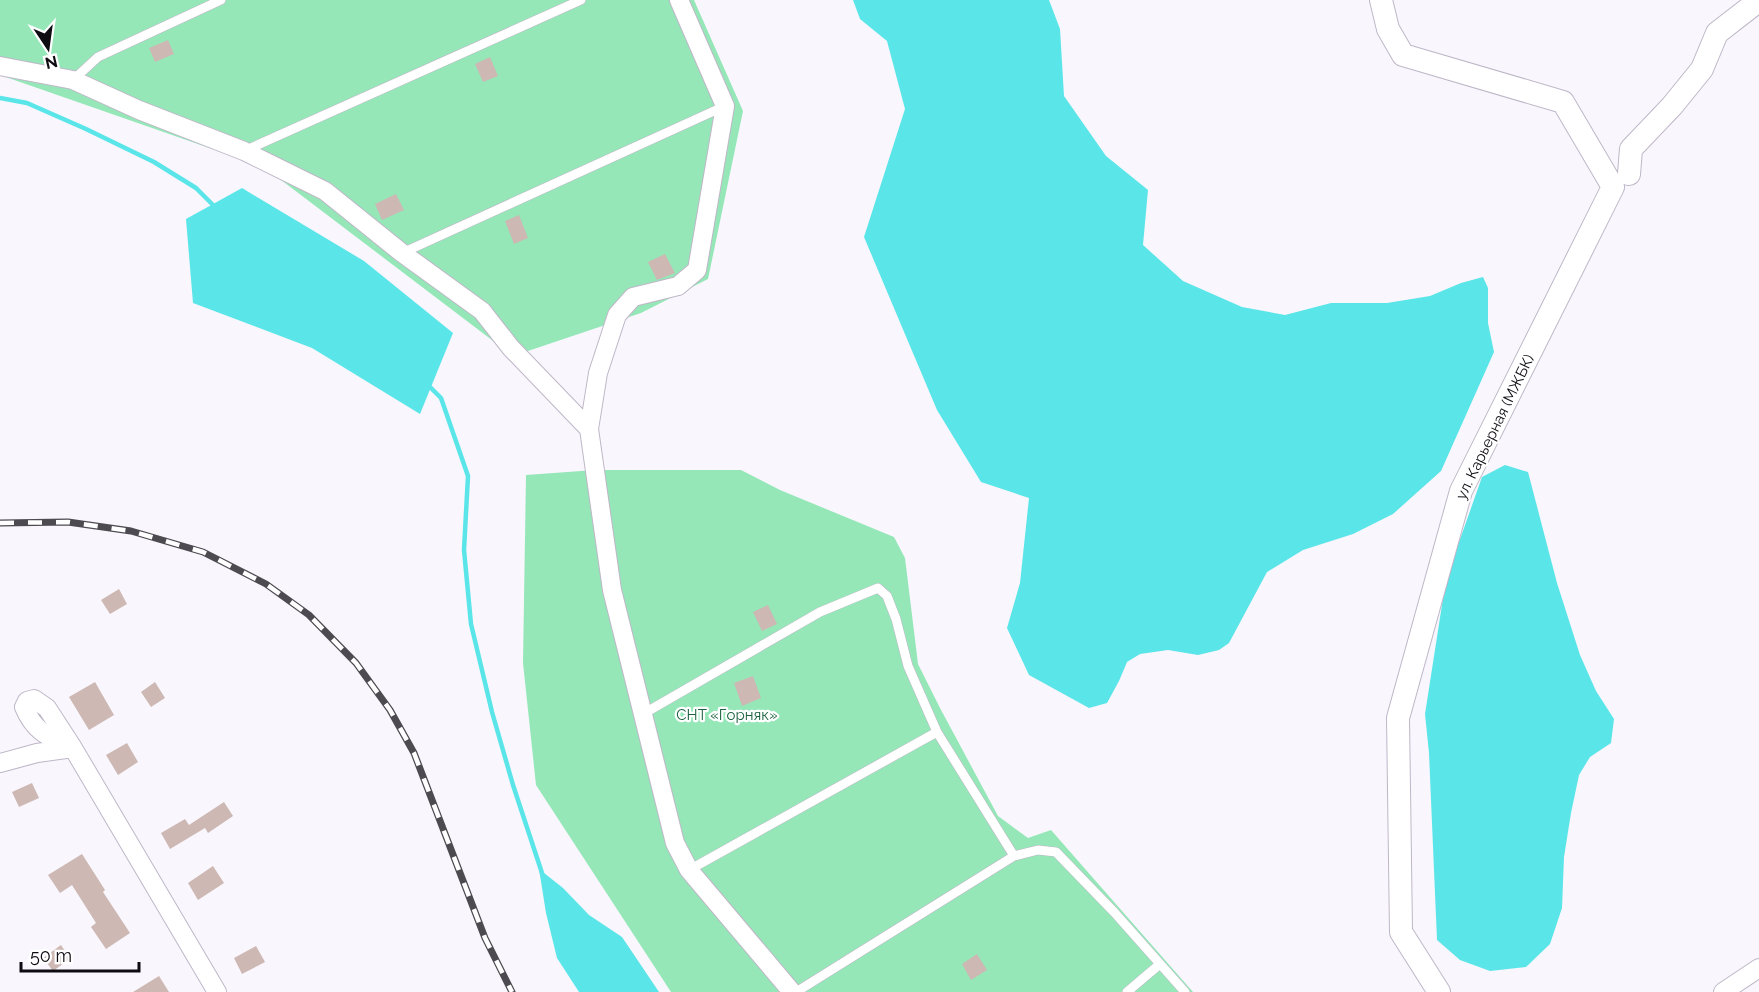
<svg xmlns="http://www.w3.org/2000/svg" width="1759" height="992" font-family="Raleway,sans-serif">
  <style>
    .green { fill: #95e7b8 }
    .water { fill: #5ae5e9 }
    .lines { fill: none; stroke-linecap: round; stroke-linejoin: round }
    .stream { stroke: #5ae5e9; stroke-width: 4.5 }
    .building { fill: #cdb8b3 }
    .service-casing { stroke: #bfb7c8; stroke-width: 10 }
    .minor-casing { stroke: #bfb7c8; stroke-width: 20 }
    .tertiary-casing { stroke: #bfb7c8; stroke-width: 24 }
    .service { stroke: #fff; stroke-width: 9 }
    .minor { stroke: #fff; stroke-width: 18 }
    .tertiary { stroke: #fff; stroke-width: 22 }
    .rail-casing { stroke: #4d4a50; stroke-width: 7 }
    .rail { stroke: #fff; stroke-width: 4.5; stroke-dasharray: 14; stroke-linecap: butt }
    .labels { text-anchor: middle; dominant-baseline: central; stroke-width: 4.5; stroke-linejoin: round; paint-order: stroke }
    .street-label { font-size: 15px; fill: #0e0b11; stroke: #fff }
    .park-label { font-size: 15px; fill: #1d6341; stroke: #fff }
  </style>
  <rect width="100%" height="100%" fill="#f9f6fd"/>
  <path class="green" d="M0,0H694L743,111L708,279L641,313L513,356L264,167L0,75Z
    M595,470H741L780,490L894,537L905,558L918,664L940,708L998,816L1028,838L1051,830L1193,992H671L536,785L523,663L526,475Z"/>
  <path class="water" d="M853,0H1049L1060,29L1064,96L1106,156L1148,190L1143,245L1183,281L1242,307L1285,315L1331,303H1387L1430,296L1461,283L1483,277L1488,288V323L1494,352L1441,471L1393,514L1353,534L1303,550L1267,572L1229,643L1219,650L1198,655L1168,650L1140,654L1127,662L1119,681L1107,703L1089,708L1029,675L1007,628L1020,583L1029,498L981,482L937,410L864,237L905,109L887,41L860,19Z
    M242,188L364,261L453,333L420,414L312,348L193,303L186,219Z
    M1505,465L1528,472L1557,583L1580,655L1596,691L1614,719L1611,743L1590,757L1579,775L1571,813L1564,857L1562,908L1550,944L1526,967L1490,971L1460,960L1437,940L1429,753L1425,714L1446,579L1482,477Z
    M539,869L563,888L589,915L622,937L659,992H579L557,958L546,913Z"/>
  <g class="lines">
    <path class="stream" d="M0,98L27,103L86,129L154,162L196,188L215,207
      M427,384L441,398L468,476L464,550L471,624L492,712L513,785L542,873"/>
  </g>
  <path class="building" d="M168,40L174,54L155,62L149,48Z
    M490,57L498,76L483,82L475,64Z
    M396,194L404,210L382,220L375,204Z
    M519,215L528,238L514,244L505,221Z
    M665,254L675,273L657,280L648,262Z
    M119,589L127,604L110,614L101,600Z
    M768,605L777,624L762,631L753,612Z
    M753,676L761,698L742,706L734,683Z
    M95,682L114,715L89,730L69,697Z
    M155,682L165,698L151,707L141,692Z
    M127,743L138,762L118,775L106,755Z
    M32,783L39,798L19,807L12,792Z
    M224,802L233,816L208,833L205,828L170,849L161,833L185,819L189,825Z
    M82,854L105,890L103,892L130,933L106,949L91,927L96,923L72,885L60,893L48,875Z
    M213,866L224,883L198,900L188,883Z
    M61,945L70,959L53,971L43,958Z
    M256,946L265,962L242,974L234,958Z
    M977,954L987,970L971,980L962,964Z
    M159,976L169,992H133Z"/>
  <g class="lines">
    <g class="service-casing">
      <path id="service" d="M73,80L98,57L221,0
        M244,151L581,0
        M402,253L725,106
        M643,714L820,612L878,588L887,596L896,619L908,666L937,732L1014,856L796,992
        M1014,856L1038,850L1056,852L1114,912L1185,992
        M689,870L937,732
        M1127,992L1160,964"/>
    </g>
    <g class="minor-casing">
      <path id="minor" d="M679,0L725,106L697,270L678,286L633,297L617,315L598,373L589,429L612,590L675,843L689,870L792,992
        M0,66L73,80L139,110L244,151L325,191L402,253L482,311L511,348L589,429
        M73,748C49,737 35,733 24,707L27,701L34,699L47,708L73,748L217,992
        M0,763L37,753L73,748
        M1723,992L1759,968"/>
    </g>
    <g class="tertiary-casing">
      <path id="tertiary" d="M1381,0L1388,29L1403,55L1563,102L1613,187L1461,491L1398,718L1401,932L1439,992
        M1629,174L1631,149L1672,106L1702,69L1717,33L1757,2L1756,0"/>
    </g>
    <use href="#service" class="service"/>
    <use href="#minor" class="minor"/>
    <use href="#tertiary" class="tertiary"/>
    <g class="rail-casing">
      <path id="rail" d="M0,523L68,522L131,531L203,552L266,584L309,615L356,663L390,710L414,753L485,938L512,992"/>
    </g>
    <use href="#rail" class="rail"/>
  </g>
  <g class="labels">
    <g class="street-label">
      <text transform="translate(1495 427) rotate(-64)">ул. Карьерная (МЖБК)</text>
    </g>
    <g class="park-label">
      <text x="727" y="715">СНТ «Горняк»</text>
    </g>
  </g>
  <g transform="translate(48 48) rotate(167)" stroke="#ffffff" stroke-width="4.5" paint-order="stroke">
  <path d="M0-4.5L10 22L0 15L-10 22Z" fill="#0e0b11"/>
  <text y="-9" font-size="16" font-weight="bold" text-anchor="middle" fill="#0e0b11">N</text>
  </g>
  <path d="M21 962v9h118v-9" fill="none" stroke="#0e0b11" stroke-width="3"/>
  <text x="30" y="962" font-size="18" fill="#0e0b11" stroke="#ffffff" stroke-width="4.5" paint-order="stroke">50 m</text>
</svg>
